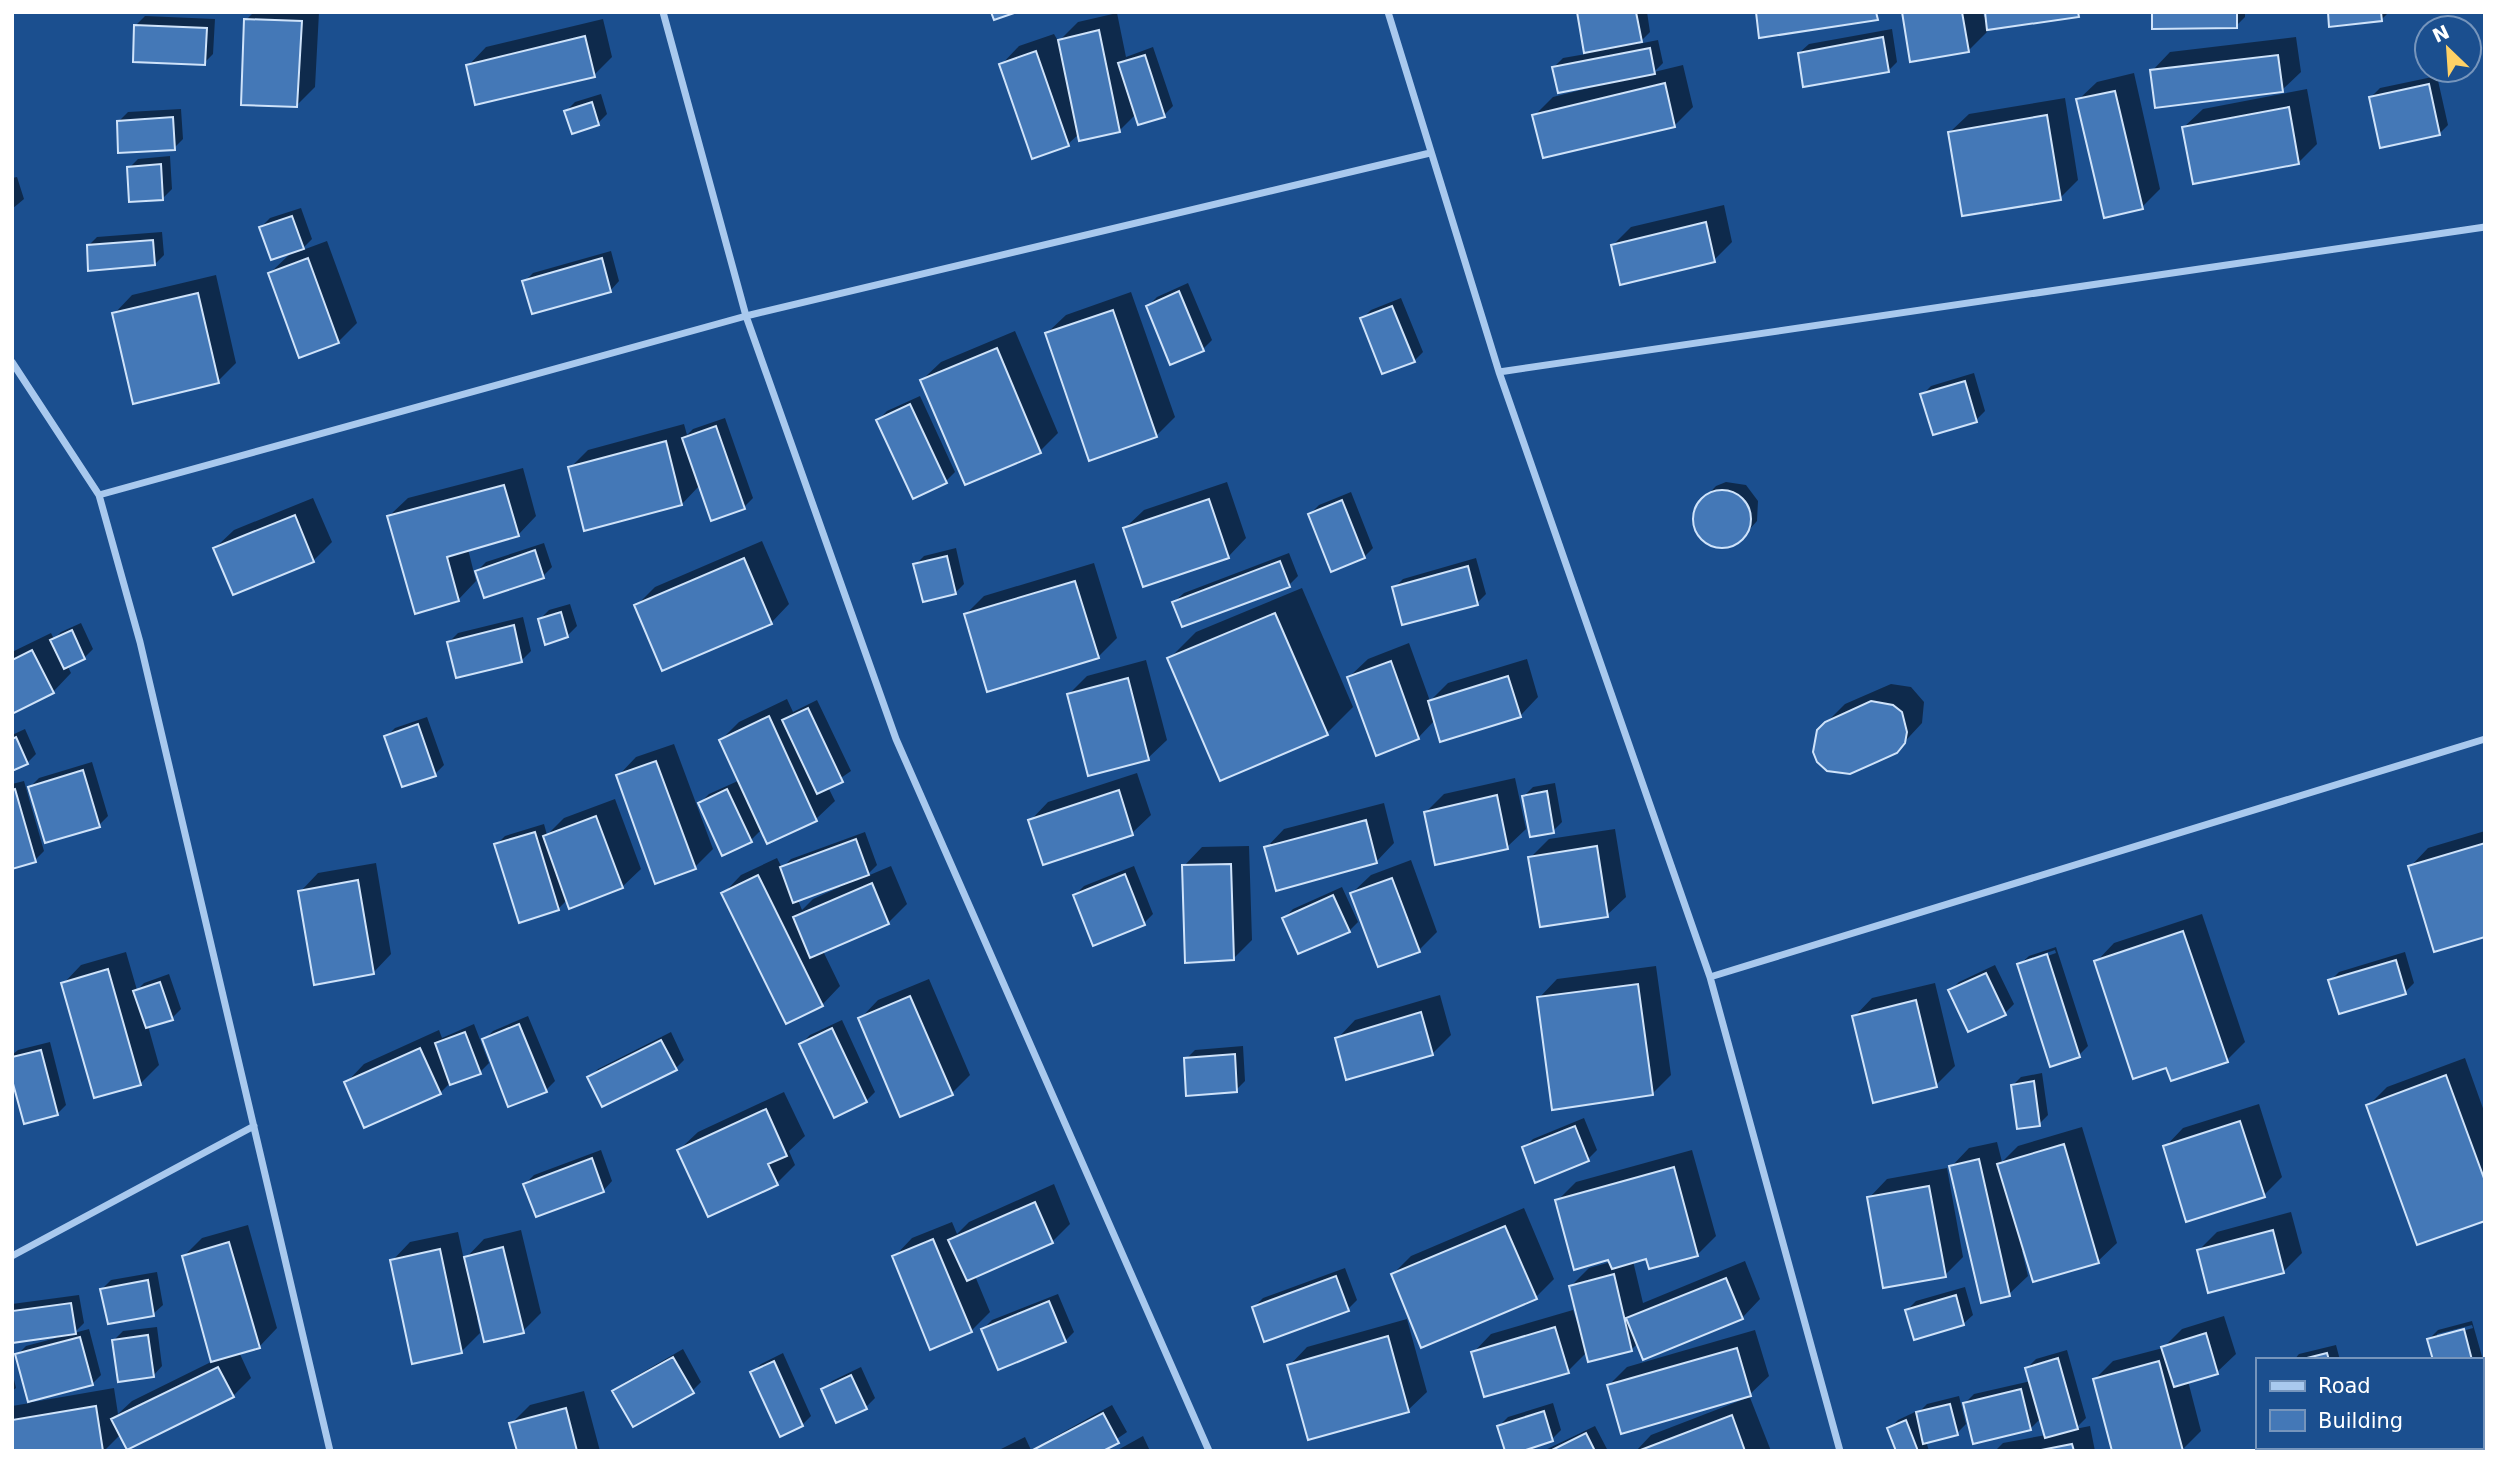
<svg xmlns="http://www.w3.org/2000/svg" width="2497" height="1463" font-family="'DejaVu Sans',sans-serif">
  <style>
    .shadow { fill: #0007; fill-rule: evenodd }
    .building { fill: #4478b7; stroke: #cfe3fa; stroke-width: 2 }
    .lines { fill: none; stroke-linecap: round; stroke-linejoin: round }
    .minor { stroke: #a9c9ee; stroke-width: 7 }
  </style>
  <rect width="100%" height="100%" fill="#1b4f8f"/>
  <path class="shadow" d="M254,12H319L315,87L297,105L246,20Z
    M1579,12H1647L1650,32L1638,44L1658,40L1663,63L1654,72L1683,65L1693,107L1674,126L1534,116L1553,97L1589,88L1554,67L1563,58L1586,54Z
    M1904,12H1983L1984,17L1987,16V12H2081L1986,28L1987,32L1968,51Z
    M2154,12H2245V17L2236,26Z
    M2329,12H2389L2381,20Z
    M1117,13L1126,57L1153,47L1173,106L1164,115L1136,114L1119,131L1080,133L1068,144L1001,65L1019,46L1054,34L1062,48L1060,40L1078,22Z
    M145,16L215,19L213,54L204,63L136,25Z
    M603,19L612,57L594,75L468,66L486,47Z
    M1892,29L1897,62L1888,71L1799,53L1809,44Z
    M2296,37L2301,72L2282,90L2152,71L2170,52Z
    M2134,73L2160,189L2142,207L2078,100L2097,82Z
    M2437,76L2448,125L2439,134L2371,97L2380,88Z
    M2307,89L2317,144L2298,163L2184,127L2203,109Z
    M601,94L607,114L598,123L566,111L575,102Z
    M2065,98L2078,180L2060,198L1950,132L1969,114Z
    M181,109L183,139L174,148L119,121L128,112Z
    M170,156L172,189L163,198L129,168L138,159Z
    M17,177L24,199L12,209V178Z
    M1724,205L1732,242L1714,260L1613,245L1631,227Z
    M301,208L312,239L300,251L327,241L357,323L338,342L270,273L293,251L261,227L270,218Z
    M162,232L164,255L155,264L88,246L97,237Z
    M611,251L619,281L610,291L524,282L533,273Z
    M216,275L236,363L218,381L114,314L132,295Z
    M1188,283L1212,340L1203,349L1148,306L1157,297Z
    M1131,292L1175,417L1156,436L1047,333L1066,315Z
    M1401,298L1423,352L1414,361L1362,319L1371,310Z
    M1015,331L1058,433L1040,451L922,380L941,362Z
    M1974,373L1985,411L1976,420L1922,395L1931,386Z
    M920,396L955,472L946,481L878,420L887,411Z
    M725,418L753,498L744,507L700,485L682,504L570,468L588,450L684,424L687,435L693,429Z
    M523,468L536,516L518,535L468,549L476,581L458,600L389,516L408,498Z
    M1227,482L1246,538L1228,557L1125,528L1144,510Z
    M1726,482L1746,485L1758,501L1757,521L1740,540L1718,547L1707,543L1695,525L1699,504L1716,486Z
    M1351,492L1373,548L1364,557L1310,514L1319,505Z
    M313,498L332,542L313,561L215,548L234,530Z
    M762,541L789,604L771,623L636,606L655,587Z
    M544,543L552,567L543,576L477,571L486,562Z
    M956,548L964,584L955,593L915,565L924,556Z
    M1289,553L1298,576L1289,585L1174,602L1184,593Z
    M1476,558L1486,594L1477,603L1394,588L1403,579Z
    M1094,563L1117,638L1098,657L965,615L984,596Z
    M1302,588L1353,707L1327,733L1169,659L1196,632Z
    M570,604L577,626L568,635L540,619L549,610Z
    M523,617L531,651L522,660L449,642L458,633Z
    M81,623L93,649L84,658L67,665L71,673L53,692L12,712V652L51,633L54,639L61,632Z
    M1409,643L1430,701L1448,683L1527,659L1538,697L1520,716L1435,720L1418,738L1349,677L1368,659Z
    M1146,660L1167,740L1148,758L1069,694L1087,676Z
    M1891,684L1911,687L1924,702L1922,723L1896,751L1819,730L1845,704Z
    M787,699L793,712L817,700L851,771L828,787L835,801L816,819L762,829L751,840L700,803L709,794L740,780L721,740L739,722Z
    M427,717L444,765L435,774L386,737L395,728Z
    M25,729L36,754L27,763L12,769V735Z
    M674,744L713,849L695,867L618,776L636,757Z
    M92,762L108,816L99,825L30,787L39,778Z
    M1137,773L1151,815L1132,833L1044,862L1030,821L1048,802Z
    M1515,778L1526,829L1507,847L1426,812L1444,794Z
    M24,781L44,851L35,860L12,867V784Z
    M1555,783L1562,822L1553,831L1524,796L1533,787Z
    M615,799L641,869L622,887L568,899L558,909L496,845L505,836L544,824L547,835L564,818Z
    M1384,803L1394,843L1376,862L1266,848L1284,829Z
    M1615,829L1626,897L1607,915L1530,858L1549,839Z
    M2485,831V935L2410,867L2428,848Z
    M865,832L877,865L865,877L891,866L907,904L888,923L823,951L840,986L822,1005L723,894L741,875L777,858L782,868L791,859ZM839,885L840,887L813,899L802,910L798,900Z
    M1249,846L1252,940L1233,959L1184,866L1202,847Z
    M1411,860L1437,932L1419,950L1352,893L1371,875Z
    M376,863L391,954L373,973L300,892L318,873Z
    M1134,866L1153,914L1144,923L1075,895L1084,886Z
    M1342,887L1358,922L1349,931L1284,918L1293,909Z
    M2202,914L2245,1042L2227,1060L2167,1065L2096,962L2114,943Z
    M2056,947L2088,1046L2079,1055L2019,965L2029,956ZM2055,950L2056,953L2028,963V959Z
    M126,952L137,990L144,983L169,974L181,1009L172,1018L148,1026L159,1065L141,1083L95,1096L63,984L81,965Z
    M2405,952L2414,983L2405,992L2330,981L2339,972Z
    M1995,965L2014,1004L2005,1013L1950,991L1959,982Z
    M1656,966L1671,1075L1652,1094L1539,998L1557,979Z
    M929,979L970,1075L952,1093L860,1019L878,1000Z
    M1935,983L1955,1066L1936,1085L1854,1017L1872,998Z
    M1440,995L1451,1035L1433,1053L1348,1078L1337,1039L1355,1020Z
    M528,1016L555,1081L546,1090L484,1040L493,1031Z
    M842,1020L875,1092L866,1101L801,1044L810,1035Z
    M474,1024L489,1063L480,1072L450,1083L440,1093L346,1083L364,1064L439,1030L442,1038Z
    M671,1032L684,1060L675,1069L589,1078L598,1069Z
    M50,1042L66,1105L57,1114L12,1073V1055L18,1050Z
    M1243,1046L1245,1081L1236,1090L1186,1059L1195,1050Z
    M2465,1058L2485,1114V1219L2368,1106L2387,1087Z
    M2042,1073L2048,1115L2039,1124L2012,1086L2021,1077Z
    M784,1092L805,1136L789,1151L795,1165L777,1183L679,1150L698,1132Z
    M2259,1104L2282,1177L2264,1195L2165,1147L2183,1128Z
    M1584,1118L1597,1150L1588,1159L1536,1181L1524,1148L1533,1139Z
    M2082,1127L2117,1243L2098,1261L2022,1251L2028,1276L2009,1294L1951,1167L1969,1148L1997,1142L2002,1162L2018,1146Z
    M601,1150L612,1181L603,1191L525,1184L534,1175Z
    M1692,1150L1716,1236L1697,1255L1647,1257L1633,1261L1643,1303L1745,1261L1760,1299L1742,1318L1638,1343L1631,1350L1587,1352L1568,1371L1473,1353L1491,1334L1573,1310L1577,1322L1580,1321L1571,1286L1589,1268L1611,1262L1557,1201L1576,1182Z
    M1947,1168L1963,1257L1945,1275L1869,1198L1887,1179Z
    M1054,1184L1070,1224L1052,1242L975,1276L990,1312L971,1331L894,1257L912,1238L952,1222L957,1234L969,1222Z
    M1524,1208L1554,1279L1536,1297L1393,1274L1411,1256Z
    M2291,1212L2302,1253L2283,1272L2199,1250L2217,1232Z
    M248,1225L277,1328L259,1347L239,1352L251,1378L233,1396L121,1434L104,1451H12V1406L30,1403L17,1355L26,1346L56,1338V1335L12,1342V1304L79,1295L84,1323L74,1333L89,1329L101,1375L92,1384L32,1399L33,1402L114,1388L118,1414L132,1401L213,1361L184,1256L202,1238Z
    M521,1230L541,1313L523,1331L477,1318L480,1333L461,1352L392,1261L410,1242L458,1232L464,1260L484,1239Z
    M1345,1268L1357,1300L1348,1309L1254,1307L1263,1298Z
    M157,1272L163,1305L153,1314L102,1289L111,1280Z
    M1965,1287L1973,1315L1963,1324L1907,1310L1916,1301Z
    M1058,1294L1074,1332L1065,1341L983,1329L992,1320Z
    M2224,1316L2236,1354L2217,1372L2188,1381L2201,1431L2182,1450L2095,1379L2113,1361L2163,1348L2182,1329Z
    M1407,1319L1427,1392L1408,1410L1289,1366L1307,1347Z
    M2472,1321L2485,1367V1415L2481,1416V1360H2434L2429,1339L2438,1330ZM2472,1325L2473,1328L2437,1338V1334Z
    M157,1327L162,1366L153,1376L114,1340L123,1331Z
    M1755,1330L1769,1376L1749,1395L1771,1451H1636L1651,1435L1747,1398L1746,1396L1609,1385L1627,1367Z
    M2336,1345L2340,1360H2294L2299,1354Z
    M683,1349L701,1382L692,1391L615,1392L624,1383Z
    M2067,1350L2086,1418L2075,1429L2090,1426L2095,1451H1995L2003,1443L2046,1435L2041,1418L2030,1429L1965,1403L1974,1394L2031,1381L2027,1368L2036,1359Z
    M783,1353L811,1416L802,1425L752,1373L761,1364Z
    M861,1367L875,1398L866,1407L823,1390L832,1381Z
    M12,1371L16,1388L12,1391Z
    M584,1391L600,1451H519L511,1424L530,1405Z
    M1959,1396L1966,1424L1957,1433L1926,1441L1929,1451H1897L1889,1429L1898,1420L1915,1412L1916,1415L1927,1404Z
    M1553,1403L1561,1430L1552,1439L1499,1426L1508,1417Z
    M1112,1405L1127,1432L1099,1451H997L1025,1437L1031,1450Z
    M1595,1426L1608,1451H1543Z
    M1143,1436L1150,1451H1116Z"/>
  <path class="building" d="M991,12H1017L994,20Z
    M1577,12H1636L1642,42L1584,53Z
    M1756,12H1876L1878,20L1759,38Z
    M1902,12H1962L1969,52L1910,62Z
    M1985,12H2078L2079,17L1987,30Z
    M2152,12H2237V28L2152,29Z
    M2328,12H2381L2382,21L2329,27Z
    M244,19L302,21L297,107L241,105Z
    M134,25L207,28L205,65L133,62Z
    M1099,30L1120,132L1079,141L1058,40Z
    M585,36L595,77L475,105L466,65Z
    M1883,37L1889,72L1803,87L1798,53Z
    M1650,48L1655,74L1558,93L1552,67Z
    M1036,51L1069,146L1032,159L999,64Z
    M1145,55L1165,117L1138,125L1118,63Z
    M2278,55L2283,92L2155,108L2150,70Z
    M1665,83L1675,127L1543,158L1532,115Z
    M2429,84L2440,135L2380,148L2369,97Z
    M2115,91L2143,209L2104,218L2076,99Z
    M592,102L599,125L572,134L564,111Z
    M2289,107L2299,164L2193,184L2182,127Z
    M2047,115L2061,200L1962,216L1948,132Z
    M173,117L175,150L118,153L117,121Z
    M161,164L163,200L129,202L127,167Z
    M292,216L304,249L271,260L259,227Z
    M1706,222L1715,262L1620,285L1611,245Z
    M153,240L155,265L88,271L87,245Z
    M308,258L339,343L299,358L268,273Z
    M602,258L611,292L532,314L522,281Z
    M1179,291L1204,351L1170,365L1146,306Z
    M198,293L219,383L133,404L112,313Z
    M1392,306L1415,362L1382,374L1360,318Z
    M1113,310L1157,437L1089,461L1045,333Z
    M997,348L1041,453L965,485L920,380Z
    M1965,381L1977,422L1933,435L1920,394Z
    M910,404L947,483L913,499L876,420Z
    M716,426L745,509L711,521L682,438Z
    M666,441L682,505L584,531L568,467Z
    M504,485L519,536L447,557L459,601L415,614L387,516Z
    M1693 519a29 29 0 1 1 58 0a29 29 0 1 1-58 0Z
    M1209,499L1229,558L1143,587L1123,528Z
    M1342,500L1365,558L1331,572L1308,514Z
    M295,515L314,562L233,595L213,548Z
    M535,550L544,578L484,598L475,571Z
    M947,556L956,594L923,602L913,564Z
    M744,558L772,624L662,671L634,605Z
    M1280,561L1290,587L1182,627L1172,602Z
    M1468,566L1478,605L1402,625L1392,587Z
    M1075,581L1099,658L987,692L964,614Z
    M561,612L568,637L545,645L538,619Z
    M1275,613L1328,735L1220,781L1167,658Z
    M514,625L522,662L456,678L447,642Z
    M72,630L85,659L64,669L50,640Z
    M32,650L54,693L12,714V660Z
    M1391,661L1419,739L1376,756L1347,677Z
    M1508,676L1521,717L1440,742L1428,701Z
    M1128,678L1149,760L1088,776L1067,694Z
    M1871,701L1893,705L1902,712L1907,732L1905,743L1897,753L1850,774L1827,771L1817,762L1813,752L1817,730L1825,722Z
    M808,708L843,782L817,794L782,720Z
    M769,716L817,821L767,844L719,740Z
    M418,724L436,776L402,787L384,736Z
    M16,737L28,764L12,771V739Z
    M656,761L696,869L655,884L616,775Z
    M83,770L100,827L45,843L28,787Z
    M15,789L36,862L12,869V790Z
    M727,789L752,842L722,856L698,803Z
    M1119,790L1133,835L1043,865L1028,820Z
    M1547,791L1554,833L1530,837L1522,796Z
    M1497,795L1508,849L1435,865L1424,812Z
    M596,816L623,888L569,909L543,836Z
    M1366,820L1377,863L1276,891L1264,847Z
    M535,832L559,910L519,923L494,844Z
    M856,839L869,875L793,903L780,867Z
    M2485,843V937L2434,952L2408,866Z
    M1597,846L1608,917L1540,927L1528,857Z
    M1231,864L1234,960L1185,963L1182,865Z
    M1125,874L1145,925L1093,946L1073,895Z
    M758,875L823,1006L786,1024L721,893Z
    M1392,878L1420,952L1378,967L1350,893Z
    M358,880L374,974L314,985L298,891Z
    M872,883L889,924L810,958L793,917Z
    M1333,895L1350,932L1298,954L1282,918Z
    M2183,931L2228,1062L2171,1081L2166,1068L2133,1079L2094,961Z
    M2047,954L2080,1057L2050,1067L2017,964Z
    M2396,960L2406,994L2339,1014L2328,980Z
    M108,969L141,1085L94,1098L61,983Z
    M1986,973L2006,1015L1968,1032L1948,990Z
    M160,982L173,1020L146,1028L133,991Z
    M1638,984L1653,1095L1552,1110L1537,997Z
    M910,996L953,1095L900,1117L858,1018Z
    M1916,1000L1937,1087L1873,1103L1852,1016Z
    M1421,1012L1433,1055L1346,1080L1335,1038Z
    M519,1024L547,1092L508,1107L482,1039Z
    M832,1028L867,1102L834,1118L799,1044Z
    M465,1032L481,1074L450,1085L435,1043Z
    M661,1040L677,1070L602,1107L587,1077Z
    M420,1048L441,1094L364,1128L344,1082Z
    M41,1050L58,1115L24,1124L12,1080V1057Z
    M1235,1054L1237,1092L1186,1096L1184,1058Z
    M2446,1075L2485,1181V1221L2417,1245L2366,1105Z
    M2034,1081L2040,1126L2017,1129L2011,1085Z
    M766,1109L787,1156L768,1164L778,1185L708,1217L677,1150Z
    M2240,1121L2265,1197L2186,1222L2163,1146Z
    M1575,1126L1589,1161L1535,1183L1522,1147Z
    M2064,1144L2099,1263L2033,1282L1997,1164Z
    M592,1158L604,1192L536,1217L523,1184Z
    M1979,1159L2010,1296L1981,1303L1949,1166Z
    M1674,1167L1698,1256L1649,1269L1646,1259L1612,1269L1608,1260L1574,1270L1555,1200Z
    M1929,1186L1946,1277L1883,1288L1867,1197Z
    M1035,1202L1053,1243L967,1281L948,1240Z
    M1505,1226L1537,1299L1421,1348L1391,1274Z
    M2273,1230L2284,1273L2208,1293L2197,1250Z
    M933,1239L972,1332L930,1350L892,1256Z
    M229,1242L260,1348L211,1362L182,1256Z
    M503,1247L524,1333L484,1342L464,1257Z
    M440,1249L462,1353L412,1364L390,1260Z
    M1614,1274L1632,1351L1588,1362L1569,1286Z
    M1336,1276L1349,1311L1264,1342L1252,1307Z
    M1726,1278L1743,1319L1643,1360L1626,1318Z
    M148,1280L154,1316L108,1324L100,1289Z
    M1956,1295L1964,1325L1914,1340L1905,1310Z
    M1049,1301L1066,1342L998,1370L981,1329Z
    M71,1303L76,1334L12,1343V1311Z
    M1555,1327L1569,1373L1484,1397L1471,1352Z
    M2464,1329L2472,1360H2433L2427,1339Z
    M2206,1333L2218,1374L2174,1387L2161,1347Z
    M148,1335L154,1377L118,1382L112,1340Z
    M1388,1336L1409,1412L1308,1440L1287,1365Z
    M80,1337L93,1385L28,1402L15,1354Z
    M1737,1348L1751,1396L1621,1434L1607,1385Z
    M2327,1353L2329,1360H2299Z
    M673,1357L694,1393L633,1427L612,1391Z
    M2058,1358L2078,1429L2045,1438L2025,1368Z
    M774,1361L803,1426L780,1437L750,1372Z
    M2159,1361L2183,1451H2112L2093,1379Z
    M218,1367L234,1397L127,1450L111,1419Z
    M851,1375L867,1409L836,1423L821,1389Z
    M2021,1389L2031,1430L1973,1444L1963,1403Z
    M2481,1394L2485,1408V1417L2481,1418Z
    M1950,1404L1958,1435L1923,1444L1916,1412Z
    M96,1406L103,1451H12V1420Z
    M566,1408L577,1451H517L509,1423Z
    M1544,1411L1553,1441L1523,1451H1505L1497,1426Z
    M1103,1413L1119,1443L1103,1451H1031Z
    M1732,1415L1745,1451H1638Z
    M1906,1420L1918,1451H1896L1887,1428Z
    M1586,1433L1595,1451H1550Z
    M2072,1444L2074,1451H2036Z"/>
  <g class="lines">
    <path class="minor" d="M663,12L746,316L896,739L1209,1451
      M1388,12L1499,372L1710,977L1840,1451
      M12,362L99,495L140,642L330,1451
      M1499,372L2485,227
      M99,495L746,316L1430,153
      M1710,977L2485,739
      M12,1256L254,1126"/>
  </g>
  <rect width="2497" height="1463" fill="none" stroke="#ffffff" stroke-width="28"/>
  <rect x="2256" y="1358" width="228" height="91" fill="#1b4f8f" stroke="#7695bc" stroke-width="2"/>
  <rect x="2270" y="1381" width="35" height="10" fill="#a9c9ee" stroke="#7695bc" stroke-width="2"/>
  <text x="2318" y="1393" font-size="21" fill="#ffffff">Road</text>
  <rect x="2270" y="1410" width="35" height="21" fill="#4478b7" stroke="#7695bc" stroke-width="2"/>
  <text x="2318" y="1428" font-size="21" fill="#ffffff">Building</text>
  <g transform="translate(2448 49) rotate(335)"><circle r="33" fill="#1b4f8f" stroke="#7695bc" stroke-width="2"/>
  <path d="M0-5L12 26L0 18L-12 26Z" fill="#ffd166"/>
  <text y="-10" font-size="19" font-weight="bold" text-anchor="middle" fill="#ffffff">N</text>
  </g>
</svg>
